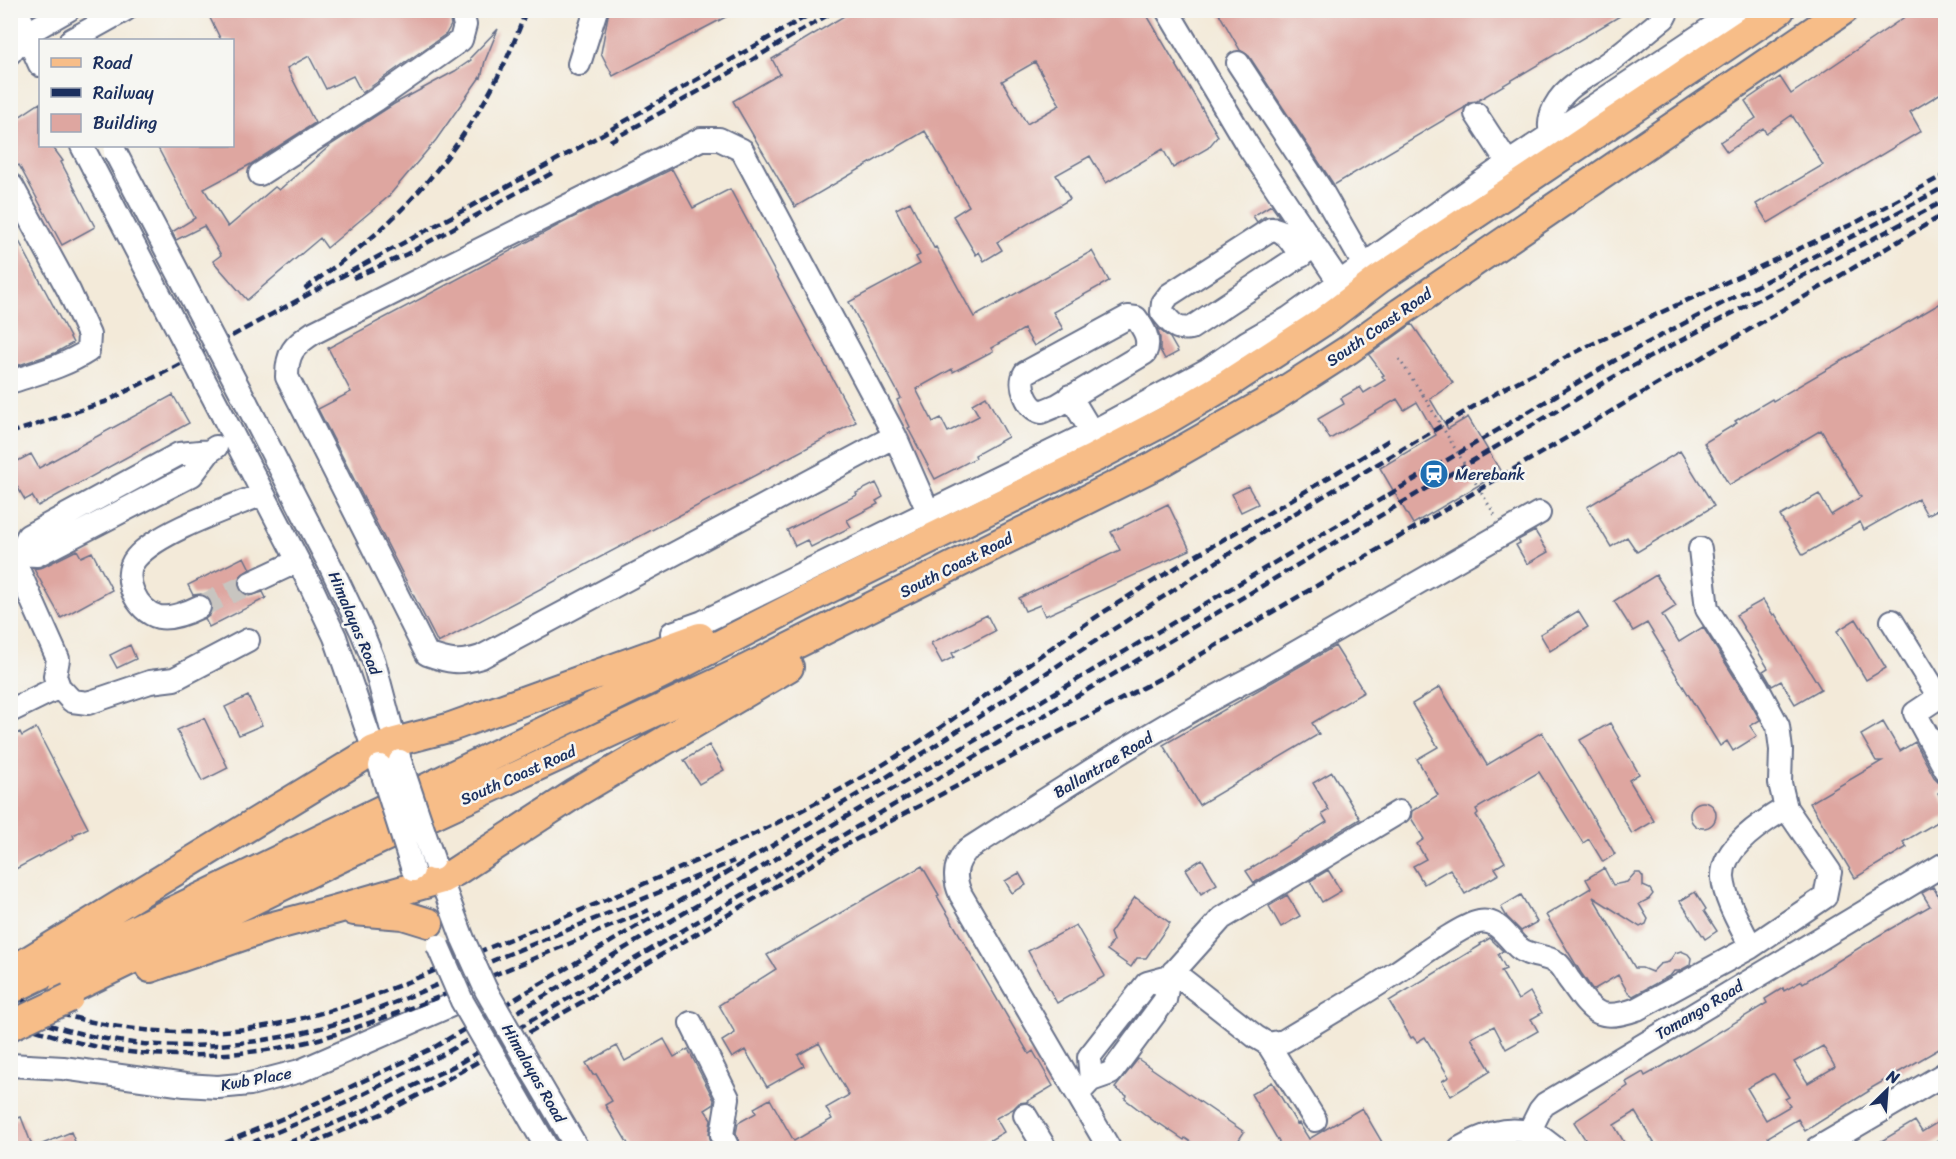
<svg xmlns="http://www.w3.org/2000/svg" width="1956" height="1159" font-family="Sriracha,sans-serif">
  <style>
    .building { fill: #dea6a0; fill-rule: evenodd }
    .lines { fill: none; stroke-linecap: round; stroke-linejoin: round }
    .minor-tunnel { stroke: #c8c5c0; stroke-width: 22; stroke-dasharray: 22 11; stroke-linecap: butt }
    .minor-casing { stroke: #677089; stroke-width: 26 }
    .major-casing { stroke: #677089; stroke-width: 32 }
    .path { stroke: #677089; stroke-width: 3; stroke-dasharray: 1.5 4.5; stroke-linecap: butt }
    .minor { stroke: #fff; stroke-width: 22 }
    .major { stroke: #f7bd88; stroke-width: 28 }
    .rail { stroke: #1b2f5e; stroke-width: 4.5; stroke-dasharray: 9 4.5; stroke-linecap: butt }
    .minor-bridge-casing { stroke: #677089; stroke-width: 26; stroke-linecap: butt }
    .major-bridge-casing { stroke: #677089; stroke-width: 32; stroke-linecap: butt }
    .path-bridge { stroke: #677089; stroke-width: 3; stroke-dasharray: 1.5 4.5; stroke-linecap: butt }
    .minor-bridge { stroke: #fff; stroke-width: 22 }
    .major-bridge { stroke: #f7bd88; stroke-width: 28 }
    .labels { text-anchor: middle; dominant-baseline: central; stroke-width: 5; stroke-linejoin: round; paint-order: stroke }
    .street-label { font-size: 16px; fill: #1b2f5e; stroke: #f6f6f2 }
    .poi-label { font-size: 16px; fill: #1b2f5e; stroke: #f6f6f2; text-anchor: start }
  </style>
  <rect width="100%" height="100%" fill="#f6f6f2"/>
  <filter id="ink" filterUnits="userSpaceOnUse"><feTurbulence type="fractalNoise" baseFrequency=".0167" numOctaves="2"/><feDisplacementMap in="SourceGraphic" scale="12" xChannelSelector="R" yChannelSelector="G"/><feConvolveMatrix kernelMatrix="1 2 1 2 8 2 1 2 1" color-interpolation-filters="sRGB"/></filter>
  <filter id="wash" filterUnits="userSpaceOnUse"><feTurbulence type="fractalNoise" baseFrequency=".008" numOctaves="4" result="noise"/><feDisplacementMap in="SourceGraphic" scale="24" xChannelSelector="R" yChannelSelector="G"/><feGaussianBlur stdDeviation="1.35" result="paint"/><feColorMatrix in="noise" values="0 0 0 0 0 0 0 0 0 0 0 0 0 0 0 0 0 1.4 0 .05"/><feComposite in="paint" operator="in"/></filter>
  <g filter="url(#wash)">
    <rect width="100%" height="100%" fill="#f3ead9"/>
    <g id="blocks">
      <path class="building" d="M206,10H448L451,25L446,34L362,93L353,76L326,89L309,56L287,68L315,123L251,164L204,189L228,227L275,187L279,190L332,144L394,104L455,71L471,60L470,58L498,29L485,61L481,78L480,77L436,140L388,197L327,248L320,238L247,300L213,261L221,255L204,226L176,240L172,232L195,218L157,146H232V40H221Z
        M609,10H739L613,76L601,53Z
        M854,10H1144L1218,136L1208,148L1173,168L1163,149L1106,183L1090,156L1056,175L1070,199L997,242L1002,250L984,261L979,252L976,255L953,216L969,206L925,131L795,207L733,101L780,74L772,59ZM1035,62L1060,105L1027,124L1002,81Z
        M1217,10H1630L1477,101L1469,102L1464,108L1334,185L1249,56L1240,50Z
        M1915,10H1946V90L1910,112L1921,131L1768,223L1756,204L1823,165L1792,115L1766,133L1763,128L1727,152L1720,142L1756,118L1745,101L1780,77L1791,94Z
        M40,103V146H52L63,161L61,162L95,227L62,245L19,165L10,171V123Z
        M672,169L693,208L730,189L856,422L438,643L318,409L351,392L328,348L572,218Z
        M910,202L934,248L936,247L974,317L1092,251L1109,281L1053,312L1063,329L1034,346L1024,329L991,348L993,351L953,372L952,369L916,389L933,422L941,418L948,432L979,416L972,404L986,396L1008,437L975,455L976,458L935,479L908,428L910,427L897,400L901,398L849,302L920,264L916,257L920,255L896,209Z
        M1271,205L1279,216L1264,217L1257,222L1253,216Z
        M10,224L73,343L55,353L10,368Z
        M1946,300V505L1927,515L1918,499L1864,530L1860,522L1803,555L1780,516L1819,494L1831,515L1861,497L1821,430L1729,485L1704,443L1737,423L1735,421L1772,399L1773,401Z
        M1412,324L1453,383L1430,399L1448,429L1468,417L1501,472L1413,524L1380,468L1436,435L1417,402L1404,410L1397,399L1330,439L1318,419L1344,404L1341,398L1360,387L1364,393L1385,380L1382,376L1384,375L1369,355Z
        M1157,328L1170,338L1178,352L1165,359L1160,350V338Z
        M173,395L189,423L38,506L32,496L25,500L10,474V465L31,454L39,468Z
        M1680,451L1714,506L1637,552L1627,537L1611,547L1587,507Z
        M876,483L883,497L876,501L878,504L847,520L851,527L811,547L807,540L795,546L787,530L857,495L856,493Z
        M1248,486L1258,504L1241,512L1232,494Z
        M1168,504L1190,550L1045,616L1040,605L1025,611L1019,598L1120,550L1111,532Z
        M1535,531L1548,552L1527,564L1516,545L1520,543L1518,540Z
        M77,550L81,557L92,552L112,590L61,618L34,569L43,567Z
        M244,557L250,569L240,576L238,582L239,589L244,594L249,596L263,592L266,598L209,627L205,619L210,615L212,609L211,601L207,596L201,594L193,595L188,585Z
        M1656,575L1676,606L1662,615L1679,642L1703,627L1745,694L1760,720L1750,726L1757,736L1733,751L1727,741L1720,746L1662,652L1664,651L1647,623L1633,631L1614,601Z
        M1763,600L1773,615L1775,614L1821,689L1795,704L1781,681L1772,686L1763,671L1768,668L1736,615Z
        M1578,611L1588,627L1550,651L1540,634Z
        M987,615L995,631L952,653L954,657L942,663L931,643Z
        M1856,619L1886,668L1866,680L1837,631Z
        M130,645L136,659L117,668L110,655Z
        M1335,646L1364,692L1312,723L1319,734L1199,805L1163,745Z
        M1440,687L1487,765L1542,732L1615,854L1603,862L1589,839L1583,843L1539,772L1476,809L1478,813L1476,815L1505,862L1495,868L1499,874L1465,894L1450,869L1424,884L1413,866L1426,859L1417,844L1424,839L1411,818L1412,811L1438,795L1417,759L1438,747L1412,704Z
        M248,696L262,725L239,735L225,707Z
        M204,718L228,768L202,781L177,730Z
        M1883,722L1900,751L1915,742L1934,777L1939,782L1946,783V789L1938,793L1946,806V817L1903,842L1907,847L1855,878L1810,803L1882,761H1876L1861,735Z
        M1610,723L1639,774L1629,780L1654,821L1632,834L1580,740Z
        M36,728L88,828L73,835L74,838L10,872V737L20,732L22,736Z
        M709,745L724,770L699,784L684,760Z
        M1332,772L1360,819L1254,883L1246,871L1327,822L1322,814L1329,810L1313,783Z
        M1690 815a13 13 0 1 1 26 0a13 13 0 1 1-26 0Z
        M1202,859L1217,884L1201,894L1186,869Z
        M922,866L939,895L937,896L1029,1054L1033,1051L1053,1086L1026,1102L1019,1103L1013,1109L996,1118L1004,1132L975,1149H741L736,1133L738,1123L756,1113L754,1108L770,1099L794,1141L832,1119L826,1108L849,1095L819,1043L798,1055L804,1066L767,1087L745,1050L732,1058L722,1041L735,1033L719,1005L776,969L767,955Z
        M1604,868L1613,885L1627,882L1635,873H1640L1643,877V886L1650,889L1653,894L1649,899L1639,904L1648,919L1646,924L1640,927L1593,897L1635,968H1642L1652,972L1660,964L1669,962L1675,953L1681,951L1688,954L1691,958L1690,965L1679,971H1674L1671,975L1633,996L1627,991L1618,975L1593,990L1581,973L1546,915L1591,888L1586,879Z
        M1328,870L1341,891L1322,902L1310,881Z
        M1019,873L1026,885L1012,893L1005,881Z
        M1933,887L1946,908V1045L1868,1090L1869,1091L1805,1131L1798,1119L1768,1137L1770,1141L1757,1149H1658L1635,1112L1614,1125L1628,1149H1570L1585,1139L1574,1122L1628,1086L1626,1082L1643,1072L1645,1076L1663,1066L1767,1003L1765,999L1783,988L1784,991L1802,981L1803,983L1878,936L1930,906L1922,893ZM1823,1046L1835,1067L1808,1083L1794,1062ZM1772,1074H1774L1789,1097L1785,1099L1790,1106L1766,1120L1747,1088Z
        M1695,892L1706,909L1704,911L1717,931L1705,939L1680,901Z
        M1287,895L1300,916L1281,927L1269,906Z
        M1521,895L1537,922L1521,931L1507,917L1501,907Z
        M1135,897L1170,923L1146,958H1137L1131,967L1107,950L1113,941L1110,933Z
        M1076,925L1105,976L1057,1003L1028,951Z
        M1490,938L1503,951L1498,954L1506,969L1501,971L1518,1000L1530,992L1542,1013L1531,1019L1538,1031L1506,1049L1494,1026L1471,1038L1491,1071L1451,1096L1442,1081L1449,1077L1425,1037L1417,1042L1413,1037L1411,1038L1389,1001L1481,945L1480,944Z
        M664,1039L674,1057L688,1049L714,1100L713,1105L705,1110L711,1119L709,1134L713,1149H631L605,1105L612,1101L596,1074L593,1075L586,1063L617,1046L625,1061Z
        M1138,1059L1244,1132L1233,1149H1201L1185,1138L1184,1140L1160,1124L1159,1125L1125,1099L1127,1096L1115,1088Z
        M1272,1082L1297,1124L1299,1123L1309,1139L1362,1108L1386,1149H1283L1251,1094Z
        M21,1117L33,1148L71,1132L78,1149H10V1121Z
        M1946,1117V1135L1924,1149H1868L1915,1121L1922,1132Z"/>
    </g>
  </g>
  <g filter="url(#ink)">
    <use href="#blocks" fill-opacity="0" stroke="#677089" stroke-width="1.5"/>
    <g class="lines">
      <path class="minor-tunnel" d="M199,607L251,583"/>
      <g class="minor-casing">
        <path id="minor" d="M18,10L26,34L40,65
          M1167,10L1246,143L1348,295
          M71,40L125,10
          M10,53L26,34L68,10
          M1238,63L1320,188L1364,265
          M579,64L596,10
          M1476,114L1508,163
          M1559,142C1549,133 1548,126 1552,113C1561,87 1588,77 1609,62C1628,48 1646,32 1664,18L1668,10
          M82,146L93,167
          M260,174L376,100L461,40L465,25L461,10
          M1301,256C1293,245 1285,228 1271,229L1169,295L1163,303L1162,312C1171,323 1176,331 1191,328L1315,246
          M1128,317L1136,318C1144,329 1151,340 1145,353L1058,405L1041,412C1027,408 1018,385 1025,373Z
          M10,382C37,373 65,366 88,351L89,335L69,291L12,186
          M1070,396L1099,444
          M246,402L332,569L362,632L374,662L399,757
          M223,416L311,586L335,637L379,765
          M895,436L481,657C459,664 449,662 427,654L287,377C287,353 293,346 313,333L701,139H719L742,150L895,436L938,534
          M210,451L179,454L28,536L19,554L13,558L58,659L55,676L59,687L72,701L88,703L150,682L174,679L248,640
          M19,554L37,555L192,475L210,451L216,447
          M251,583L298,561
          M199,607C189,612 171,619 159,617C137,612 120,577 136,558C159,531 229,508 263,494
          M1892,621L1939,697L1915,713L1946,770
          M672,633L703,622L1092,432L1207,370L1247,342L1289,318L1508,163L1738,10
          M10,711L59,687
          M435,864L463,939
          M1751,947C1741,926 1725,901 1723,878C1721,848 1764,821 1786,808
          M1173,972L1256,1037L1268,1044L1284,1041C1322,1018 1361,996 1397,972C1415,960 1461,925 1479,922C1498,918 1507,938 1519,948C1529,957 1547,955 1557,963C1561,966 1565,973 1568,978C1591,1009 1595,1024 1637,1009L1751,947L1825,897L1830,872L1786,808L1780,783L1781,750L1778,726L1757,687L1707,609L1700,549
          M691,1023L728,1098L722,1135L728,1148
          M1268,1044L1315,1120
          M10,1065L63,1068L185,1085L218,1087L250,1084L300,1071L486,990
          M535,1076L577,1148
          M1091,1080L1089,1057L1147,983L1169,977
          M514,1091L547,1148
          M1078,1094L1091,1080L1111,1073L1165,1000L1169,977L1222,918L1399,812
          M1025,1115L1045,1148
          M1529,1132L1538,1135L1555,1148
          M1109,1148L961,895C953,878 954,864 967,850C1062,789 1157,726 1257,675L1539,513
          M1460,1148C1483,1135 1503,1127 1529,1132L1540,1110L1545,1104L1946,863
          M1818,1148L1946,1073"/>
      </g>
      <g class="major-casing">
        <path id="major" d="M354,911L403,915L429,923
          M150,968L266,928L334,910L442,879L455,872L576,793L789,667
          M10,972L374,750L395,742L448,728L700,637
          M10,990L678,666L818,594L1094,458L1165,421L1229,383L1324,321L1379,279L1780,10
          M63,993L344,856L734,675L1156,465L1270,400L1348,350L1401,312L1844,10"/>
      </g>
      <path class="path" d="M1399,359L1423,395"/>
      <use href="#minor" class="minor"/>
      <use href="#major" class="major"/>
      <path class="rail" d="M610,141L701,90L836,10
        M353,278L407,254L552,173
        M305,289C335,266 367,244 394,217C452,160 500,88 526,10
        M10,433L105,402L169,370L582,146L817,10
        M10,995C82,1028 167,1038 245,1029C332,1019 413,979 493,946C633,889 776,833 905,751C974,707 1038,654 1107,610C1201,550 1299,498 1392,438
        M10,1012C42,1023 73,1033 106,1039C192,1054 283,1044 365,1014C411,997 455,977 499,958C577,926 656,894 734,861
        M10,1021C52,1036 94,1049 138,1053C198,1058 260,1055 319,1039C368,1025 416,1006 464,987C526,962 588,936 649,910
        M213,1148L293,1114L433,1048L885,778L1255,537L1505,388L1588,346L1857,222L1946,174
        M239,1148L343,1104L440,1056L524,1008L1614,361C1723,301 1836,247 1946,186
        M276,1148L361,1112L458,1064L1627,369L1946,200
        M300,1148L386,1112L432,1088L596,994L836,850L1161,678L1946,213"/>
      <g class="minor-bridge-casing">
        <path id="minor-bridge" d="M115,152L246,402
          M93,167L223,416
          M400,761L433,859
          M380,766L413,870
          M463,939L486,990L535,1076
          M438,946L462,1001L514,1091"/>
      </g>
      <g class="major-bridge-casing">
        <path id="major-bridge" d="M10,1026L69,998"/>
      </g>
      <path class="path-bridge" d="M1423,395L1496,517"/>
      <use href="#minor-bridge" class="minor-bridge"/>
      <use href="#major-bridge" class="major-bridge"/>
    </g>
  </g>
  <defs>
    <g id="station-disc" transform="scale(1.5)"><circle r="9.5" fill="#1f6fb2" stroke="#f6f6f2"/><path d="M-3-6H3Q5-6 5-4V2Q5 4 3 4L4.5 6H3L1.5 4h-3L-3 6H-4.5L-3 4Q-5 4-5 2V-4Q-5-6-3-6ZM-3.5-4v3h7v-3ZM-3.5 1v1.5H-2V1ZM2 1v1.5H3.5V1Z" fill="#fff"/></g>
  </defs>
  <g fill-rule="evenodd">
    <use href="#station-disc" x="1434" y="474"/>
  </g>
  <g class="labels">
    <g class="street-label">
      <text transform="translate(1379 327) rotate(-35)">South Coast Road</text>
      <text transform="translate(956 565) rotate(-27)">South Coast Road</text>
      <text transform="translate(355 623) rotate(67)">Himalayas Road</text>
      <text transform="translate(1103 765) rotate(-31)">Ballantrae Road</text>
      <text transform="translate(518 775) rotate(-24)">South Coast Road</text>
      <text transform="translate(1699 1010) rotate(-31)">Tomango Road</text>
      <text transform="translate(534 1073) rotate(60)">Himalayas Road</text>
      <text transform="translate(256 1079) rotate(-10)">Kwb Place</text>
    </g>
    <g class="poi-label">
      <text x="1455" y="474">Merebank</text>
    </g>
  </g>
  <rect width="1956" height="1159" fill="none" stroke="#f6f6f2" stroke-width="36"/>
  <rect x="39" y="39" width="195" height="108" fill="#f6f6f2" stroke="#9ea6b7" stroke-width="1.5"/>
  <rect x="51" y="58" width="30" height="9" fill="#f7bd88" stroke="#9ea6b7" stroke-width="1.5"/>
  <text x="93" y="69" font-size="18" fill="#1b2f5e">Road</text>
  <rect x="51" y="88" width="30" height="9" fill="#1b2f5e" stroke="#9ea6b7" stroke-width="1.5"/>
  <text x="93" y="99" font-size="18" fill="#1b2f5e">Railway</text>
  <rect x="51" y="114" width="30" height="18" fill="#dea6a0" stroke="#9ea6b7" stroke-width="1.5"/>
  <text x="93" y="129" font-size="18" fill="#1b2f5e">Building</text>
  <g transform="translate(1887 1090) rotate(25)" stroke="#f6f6f2" stroke-width="4.5" paint-order="stroke">
  <path d="M0-4.5L10 22L0 15L-10 22Z" fill="#1b2f5e"/>
  <text y="-9" font-size="16" font-weight="bold" text-anchor="middle" fill="#1b2f5e">N</text>
  </g>
</svg>
